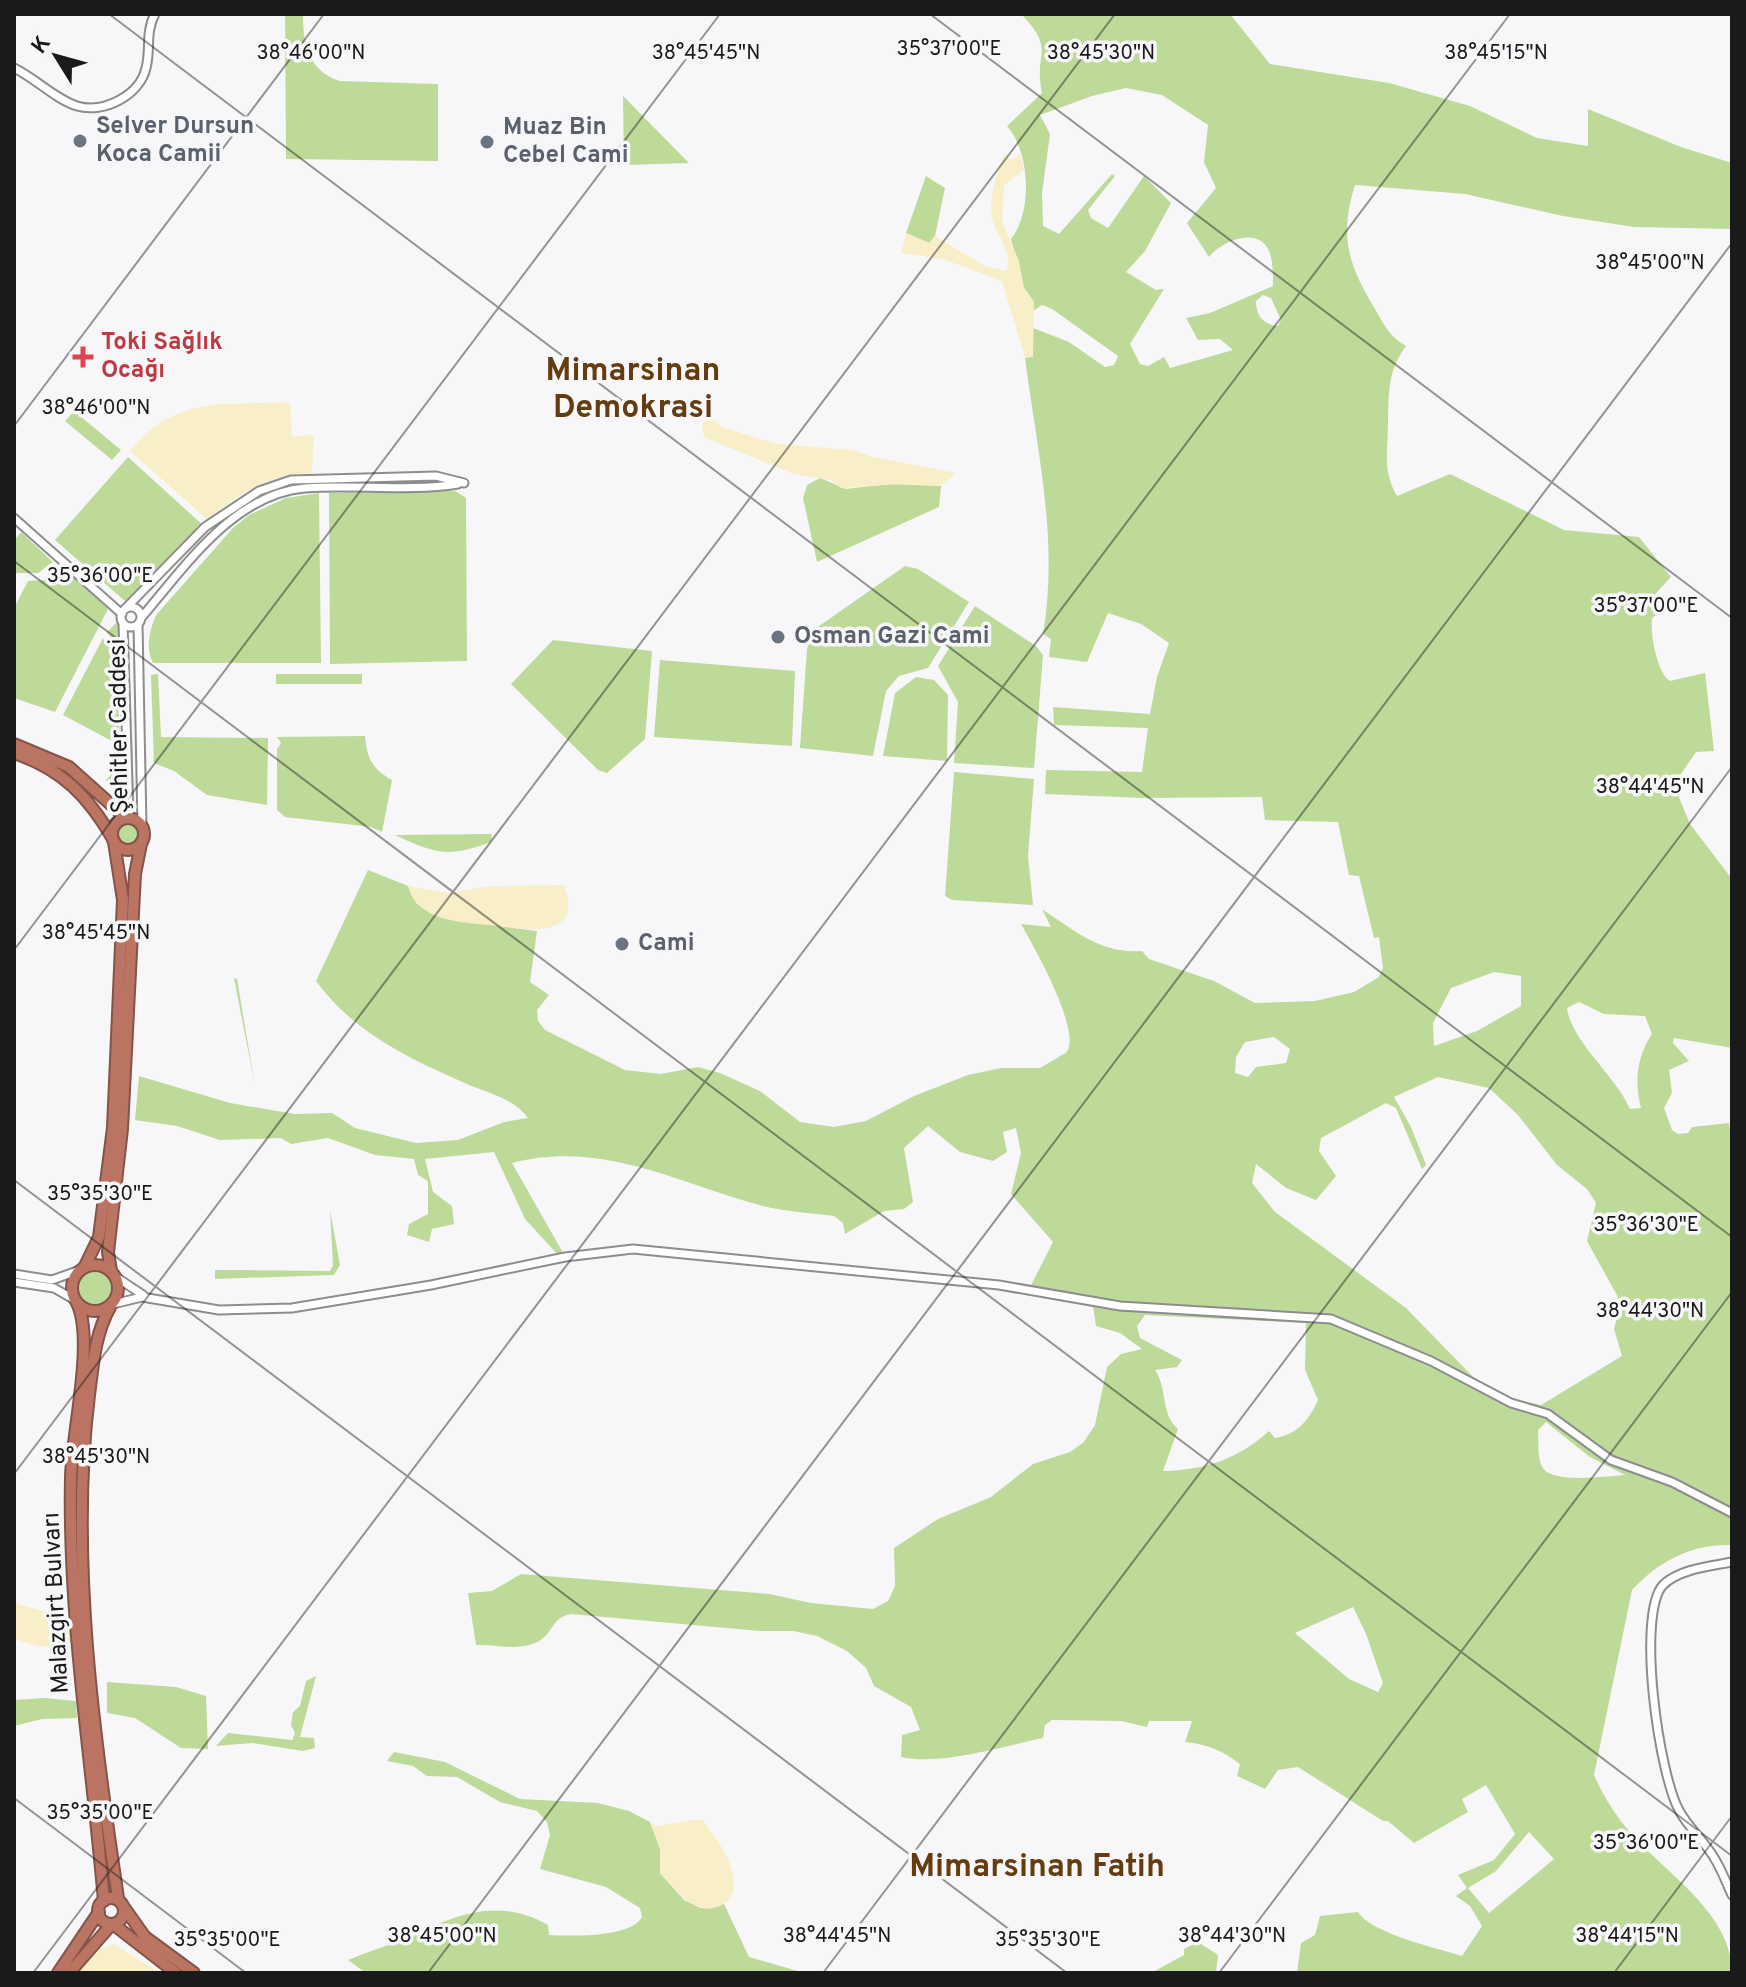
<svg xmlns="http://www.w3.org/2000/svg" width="1746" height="1987" font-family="Overpass,sans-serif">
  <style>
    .green { fill: #bdda99; fill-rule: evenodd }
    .sand { fill: #f8eec8 }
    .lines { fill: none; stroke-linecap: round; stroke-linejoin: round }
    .secondary-casing { stroke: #8d8d90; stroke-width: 11 }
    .highway-casing { stroke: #835449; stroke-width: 14 }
    .secondary { stroke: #fff; stroke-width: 7 }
    .highway { stroke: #bc7462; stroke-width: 10 }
    .ticks { fill: none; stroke: #1a1a1b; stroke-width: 2; stroke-opacity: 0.45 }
    .worship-dot { fill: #6b7280; stroke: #f7f7fa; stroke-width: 3 }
    .health-dot { fill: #e0444e; stroke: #f7f7fa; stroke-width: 3 }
    .labels { text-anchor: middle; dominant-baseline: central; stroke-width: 7; stroke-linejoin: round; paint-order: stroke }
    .worship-label { font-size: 24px; font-weight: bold; fill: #5b616d; stroke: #f7f7fa; text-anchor: start }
    .health-label { font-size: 24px; font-weight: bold; fill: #be3a42; stroke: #f7f7fa; text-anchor: start }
    .street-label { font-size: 24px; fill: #1a1a1b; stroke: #f7f7fa }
    .district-label { font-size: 32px; font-weight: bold; fill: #643c0f; stroke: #f7f7fa }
    .ticks-label { font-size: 20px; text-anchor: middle; fill: #1a1a1b; stroke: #f7f7fa; stroke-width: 7; stroke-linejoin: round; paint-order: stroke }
  </style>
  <rect width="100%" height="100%" fill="#f7f7fa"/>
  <path class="green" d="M285,14H303C303,44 308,71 340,81L438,84V161L286,159Z
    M1021,14H1230L1270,64L1389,83L1470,106L1537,138L1588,146V109L1681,147L1732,163V229L1634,227L1563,216L1465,194L1355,185C1339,237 1348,264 1375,309C1384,325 1390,337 1406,346C1387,372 1389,393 1388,423C1388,451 1382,470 1397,496L1450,474L1564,530L1639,537L1671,577L1646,604L1659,613L1652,618C1650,634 1657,673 1670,681L1705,673L1714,751L1696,752L1681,774L1678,795L1690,824L1732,879V1048L1674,1038L1673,1043L1689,1061L1669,1070L1672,1093L1664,1108L1672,1130L1678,1134L1688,1133L1692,1127L1729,1123L1732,1147V1545C1691,1544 1659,1561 1632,1590L1594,1775C1604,1798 1618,1819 1634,1837C1670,1876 1732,1915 1732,1973H1297L1301,1943L1315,1935L1320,1916L1358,1912C1372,1934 1437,1948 1462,1956L1482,1926L1470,1906L1456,1896L1467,1888L1458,1875L1494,1860L1515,1834L1486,1785L1462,1799L1468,1812L1414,1843L1388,1821H1383L1298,1767L1278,1770L1265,1789L1237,1776L1240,1764C1223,1751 1207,1744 1185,1742L1192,1721H1149L1147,1727L1121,1721L1052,1720L1045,1725L1043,1738C1004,1746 939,1766 901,1757L902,1735L920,1730L911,1707L874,1686L866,1668L847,1651L817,1636L793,1631H760L571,1614C553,1617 554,1630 542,1639C523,1653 497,1644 476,1645L468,1593L492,1591L521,1574L769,1594L811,1603L873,1609L888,1601L895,1586L894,1548L938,1519L991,1497L1033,1464L1070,1452L1083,1443L1095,1425L1107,1367L1121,1354L1142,1349L1120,1333L1096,1326L1093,1307L1026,1295L1053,1242L1011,1194L1021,1153L1016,1128L1003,1132L1007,1152L993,1161L960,1152L928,1126L904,1148L913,1202L904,1209L884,1211L845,1234L843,1223L834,1216C812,1213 790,1212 767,1207C681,1185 603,1139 512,1163L562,1251L559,1256L525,1219L494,1152L425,1159L433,1192L452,1206L454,1224L432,1229L429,1242L407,1235L409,1224L428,1214V1181L418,1175L414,1159L375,1155L328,1138L291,1144L281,1138L220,1140L177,1126L135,1120L139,1076L230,1103L295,1114L332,1113L355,1128L416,1143L458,1140L504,1122L528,1118C512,1096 482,1092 458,1080C403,1056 352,1030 316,981L368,870L408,886L417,904L446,919L537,931L530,982L549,995L537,1010L538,1021L545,1030L625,1070L661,1074L698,1067L720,1073L760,1091L800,1122L834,1127L866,1121L914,1096L968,1075L1001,1068H1040L1067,1052C1081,1029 1034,947 1021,924L1051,927L1042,909C1075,931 1101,954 1142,951L1149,959L1214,981L1255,1003L1315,1001L1354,992L1379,977L1383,968L1379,937L1374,938L1359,876L1349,875L1338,822L1265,820L1262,797L1143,798L1045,794L1046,770L1142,772L1148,728L1054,725L1053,707L1150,714L1157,677L1169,643L1141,624L1108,613L1087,662L1049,657L1051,639L1043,634C1059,540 1037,451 1025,358L1033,356V328L1069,342L1105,367L1114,365L1118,356L1052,309L1042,305L1033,311L1034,302L1024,288L1011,239C1033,211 1030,152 1007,126L1042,93C1033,51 1057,51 1021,14ZM1126,88L1162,95L1208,125L1204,162L1216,188L1187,223L1209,257C1220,243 1253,227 1267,247C1273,256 1273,275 1273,286L1210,313L1186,318L1198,340L1220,339L1233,350L1170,368L1164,357L1148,366L1140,364L1130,344L1164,289L1156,290L1126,272L1145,251L1171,203L1144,176L1108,228L1091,218L1088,210L1115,176L1112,174L1059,234L1043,226L1042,193L1050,134L1040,115L1092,96ZM1263,295L1271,298L1281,320L1278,326C1263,325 1256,315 1256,301ZM1494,972L1521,976V1006L1477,1031L1434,1046L1433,1023L1451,988ZM1579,1002L1604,1014L1645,1016L1652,1034C1637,1056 1634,1082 1641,1108L1630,1109C1616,1076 1571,1041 1567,1008ZM1274,1037L1290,1049L1286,1063L1256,1067L1248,1077L1235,1073L1236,1057L1245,1042ZM1438,1077L1489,1088L1518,1115L1557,1165L1587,1189L1596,1203L1587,1241L1618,1297L1619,1311L1614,1329L1622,1356L1541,1405L1506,1397L1478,1382L1406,1308L1275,1212L1252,1183L1256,1164L1286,1188L1316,1200L1336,1176L1319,1151L1321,1138L1386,1103L1396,1108L1422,1169L1426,1165L1411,1127L1394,1097ZM1145,1315L1306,1323L1305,1370L1318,1400C1309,1420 1298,1434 1275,1438L1269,1431C1238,1459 1205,1470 1163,1471L1178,1429C1160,1413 1168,1389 1155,1370L1177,1367L1182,1360L1140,1338L1137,1326ZM1546,1422L1590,1457L1625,1475C1607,1476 1553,1484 1543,1468C1537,1460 1539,1441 1538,1430ZM1353,1607L1366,1634L1383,1683L1378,1692L1349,1679L1295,1633ZM1529,1832L1554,1859L1489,1913L1468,1888L1496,1871Z
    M623,96L689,163L624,165Z
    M926,176L945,188L935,236L929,243L906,233Z
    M74,411L121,450L112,460L65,421Z
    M128,457L206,528L141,599L126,602L55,540Z
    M820,478L846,489L889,484L941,486L939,507L817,562L803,498L807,485Z
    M455,491L466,498L467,661L330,664L329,493Z
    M319,493L321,663H153C145,649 150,629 156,615L233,528L249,515L286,498Z
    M21,532L53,562L38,573H14V541Z
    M905,566L918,569L969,602L928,668L899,676L886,691L873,756L800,748L807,649L812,631Z
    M75,578L108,609L55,712L14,698V608L28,581Z
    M975,606L1036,646L1043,655L1034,768L954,763L958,702L938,666Z
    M120,619L129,647L134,798L126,803L105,781L125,760L121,653L107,632Z
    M103,638L116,659L120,736L116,740H110L63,715Z
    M553,640L652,651L645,739L607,773L598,770L511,684Z
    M660,660L795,671L792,746L654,737Z
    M158,674L161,737L268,738L267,805L207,795L174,771L154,763L151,675Z
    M276,674H362V684H276Z
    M916,677L934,680L948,695L947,761L883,756L895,693Z
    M365,736C367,758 372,769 392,780L382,832L371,827L285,817L277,810V749L281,743L277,737Z
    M954,772L1034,779L1028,856L1033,905L952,900L945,896Z
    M115 834a13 13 0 1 1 26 0a13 13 0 1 1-26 0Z
    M492,834L491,842C448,858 436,854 395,835Z
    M234,978L237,979L255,1086Z
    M330,1210L340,1265L334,1275L215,1279V1270L330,1271L333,1265Z
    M76 1288a19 19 0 1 1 38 0a19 19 0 1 1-38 0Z
    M316,1676L300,1737L314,1738L315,1748L303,1751L252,1743L216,1746L228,1733L292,1740L295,1733L291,1725L293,1712L300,1706L306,1681Z
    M107,1682L176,1687L206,1696L208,1749L181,1748L135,1718L107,1713Z
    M45,1698L76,1701L77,1718L42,1719L14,1726V1700Z
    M394,1752L445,1762L520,1799L598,1803L629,1811L650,1822L660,1849V1873L684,1900L701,1908L724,1904L749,1957L805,1973H366L348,1960C367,1952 387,1946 406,1938C454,1916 497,1896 548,1925L549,1935C571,1936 631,1938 642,1917L640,1908L606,1887L540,1869L550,1835L547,1822L537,1811L500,1802L457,1777L427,1776L413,1766L387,1761Z
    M1198,1942L1218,1955L1216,1973H1151L1184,1955V1949Z"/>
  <path class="sand" d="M1020,154L1024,170L1004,185L1002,221L1019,261L1024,288L1034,302L1033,357L1025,358L1002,281L943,259L901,253L906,233L929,243L935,236L985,266L1006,271C1014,250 995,237 992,217C988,195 997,176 1004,155L1012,160Z
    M290,402L292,436L314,435L312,473C270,475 239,492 208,520L130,451C176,394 227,406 290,402Z
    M708,414L722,427L777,444L852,450L873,457L956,473L941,486L902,484L841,488L831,480L794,474L704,437L702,424Z
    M564,885C584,938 531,930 498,926C467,922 418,924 408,886L449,893L489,886Z
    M14,1603L71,1619L73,1642L41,1647L14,1639Z
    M702,1819C717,1839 745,1875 729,1900C700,1924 679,1893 660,1873V1849L650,1822L656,1826Z
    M114,1944L160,1973H78L100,1949Z"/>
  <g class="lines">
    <g class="secondary-casing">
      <path id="secondary" d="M14,68C35,78 55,99 77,106C104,114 140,95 146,68C151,50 145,32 155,14
        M14,518L122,614
        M121 617a10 10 0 1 1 20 0a10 10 0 1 1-20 0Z
        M124,610L205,527L259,491L291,480L436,476L464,483
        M141,618C184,568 233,494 305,488C356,484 407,492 458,484
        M123,623L129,818
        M138,624L142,826
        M14,1274L52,1280L80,1270
        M116,1277L143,1295
        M14,1282L54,1288L75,1300
        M113,1304L142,1297L219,1310L292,1308L431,1285L565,1257L633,1249L999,1285L1120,1306L1331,1319L1431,1361L1511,1403L1548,1414L1611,1460L1672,1482L1732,1513
        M1732,1562C1711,1566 1679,1569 1663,1585C1636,1615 1659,1777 1680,1812C1689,1828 1704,1841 1713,1856C1721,1868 1726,1882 1732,1895"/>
    </g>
    <g class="highway-casing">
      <path id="highway" d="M14,744L69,767L126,818
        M14,753C62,769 88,796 113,839
        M112 834a16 16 0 1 1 32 0a16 16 0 1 1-32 0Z
        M72 1288a23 23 0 1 1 46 0a23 23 0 1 1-46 0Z
        M84,1268L99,1237L113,1128L123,900L114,842
        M111,1271L108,1252L122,1129L135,874L141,844
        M77,1303C95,1340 72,1432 71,1477C68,1619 92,1760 104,1901
        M110,1307C95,1334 93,1364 89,1395C69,1556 94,1738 118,1898
        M98 1911a13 13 0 1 1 26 0a13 13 0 1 1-26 0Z
        M123,1906L145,1937L194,1973
        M113,1924L176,1973
        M58,1973L99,1912
        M69,1973L111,1925"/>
    </g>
    <use href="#secondary" class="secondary"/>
    <use href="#highway" class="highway"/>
  </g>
  <path class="ticks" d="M109,14L1732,1237M930,14L1732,618M14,426L324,14M14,561L1732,1856M14,950L720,14M14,1180L1067,1973M14,1474L1115,14M14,1798L246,1973M33,1973L1510,14M428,1973L1732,243M823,1973L1732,767M1219,1973L1732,1292M1614,1973L1732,1816"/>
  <g class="worship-dot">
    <circle cx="80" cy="141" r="8"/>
    <circle cx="487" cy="142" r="8"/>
    <circle cx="778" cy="637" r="8"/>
    <circle cx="622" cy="944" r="8"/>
  </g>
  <path class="health-dot" d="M79 345h8v8h8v8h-8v8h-8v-8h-8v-8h8z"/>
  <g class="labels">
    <g class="worship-label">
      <text x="96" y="127">Selver Dursun<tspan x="96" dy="28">Koca Camii</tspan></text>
      <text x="503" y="128">Muaz Bin<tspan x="503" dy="28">Cebel Cami</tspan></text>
      <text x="794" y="637">Osman Gazi Cami</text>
      <text x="638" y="944">Cami</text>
    </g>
    <g class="health-label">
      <text x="101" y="343">Toki Sağlık<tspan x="101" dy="28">Ocağı</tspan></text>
    </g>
    <g class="street-label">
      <text transform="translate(120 726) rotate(-91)">Şehitler Caddesi</text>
      <text transform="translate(57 1603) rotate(-93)">Malazgirt Bulvarı</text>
    </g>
    <g class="district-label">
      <text x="633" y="372">Mimarsinan<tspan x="633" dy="37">Demokrasi</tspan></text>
      <text x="1037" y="1868">Mimarsinan Fatih</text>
    </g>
  </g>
  <g class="ticks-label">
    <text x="949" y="55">35°37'00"E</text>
    <text x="311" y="59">38°46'00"N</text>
    <text x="706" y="59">38°45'45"N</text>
    <text x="1101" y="59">38°45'30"N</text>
    <text x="1496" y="59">38°45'15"N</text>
    <text x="1650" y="269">38°45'00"N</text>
    <text x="96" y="414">38°46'00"N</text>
    <text x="100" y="582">35°36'00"E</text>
    <text x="1646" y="612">35°37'00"E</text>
    <text x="1650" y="793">38°44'45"N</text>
    <text x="96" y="939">38°45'45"N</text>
    <text x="100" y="1200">35°35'30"E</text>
    <text x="1646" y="1231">35°36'30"E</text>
    <text x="1650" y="1317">38°44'30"N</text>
    <text x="96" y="1463">38°45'30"N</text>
    <text x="100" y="1819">35°35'00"E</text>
    <text x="1646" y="1849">35°36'00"E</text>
    <text x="442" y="1942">38°45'00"N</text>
    <text x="837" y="1942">38°44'45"N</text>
    <text x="1232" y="1942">38°44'30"N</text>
    <text x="1627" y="1942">38°44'15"N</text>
    <text x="227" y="1946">35°35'00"E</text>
    <text x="1048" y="1946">35°35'30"E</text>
  </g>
  <rect width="1746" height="1987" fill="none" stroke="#1a1a1b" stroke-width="32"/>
  <g transform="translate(56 56) rotate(307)" stroke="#f7f7fa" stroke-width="6" paint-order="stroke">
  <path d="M0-6L14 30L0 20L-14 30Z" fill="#1a1a1b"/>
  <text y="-12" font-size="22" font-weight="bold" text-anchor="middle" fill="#1a1a1b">K</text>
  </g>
</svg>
